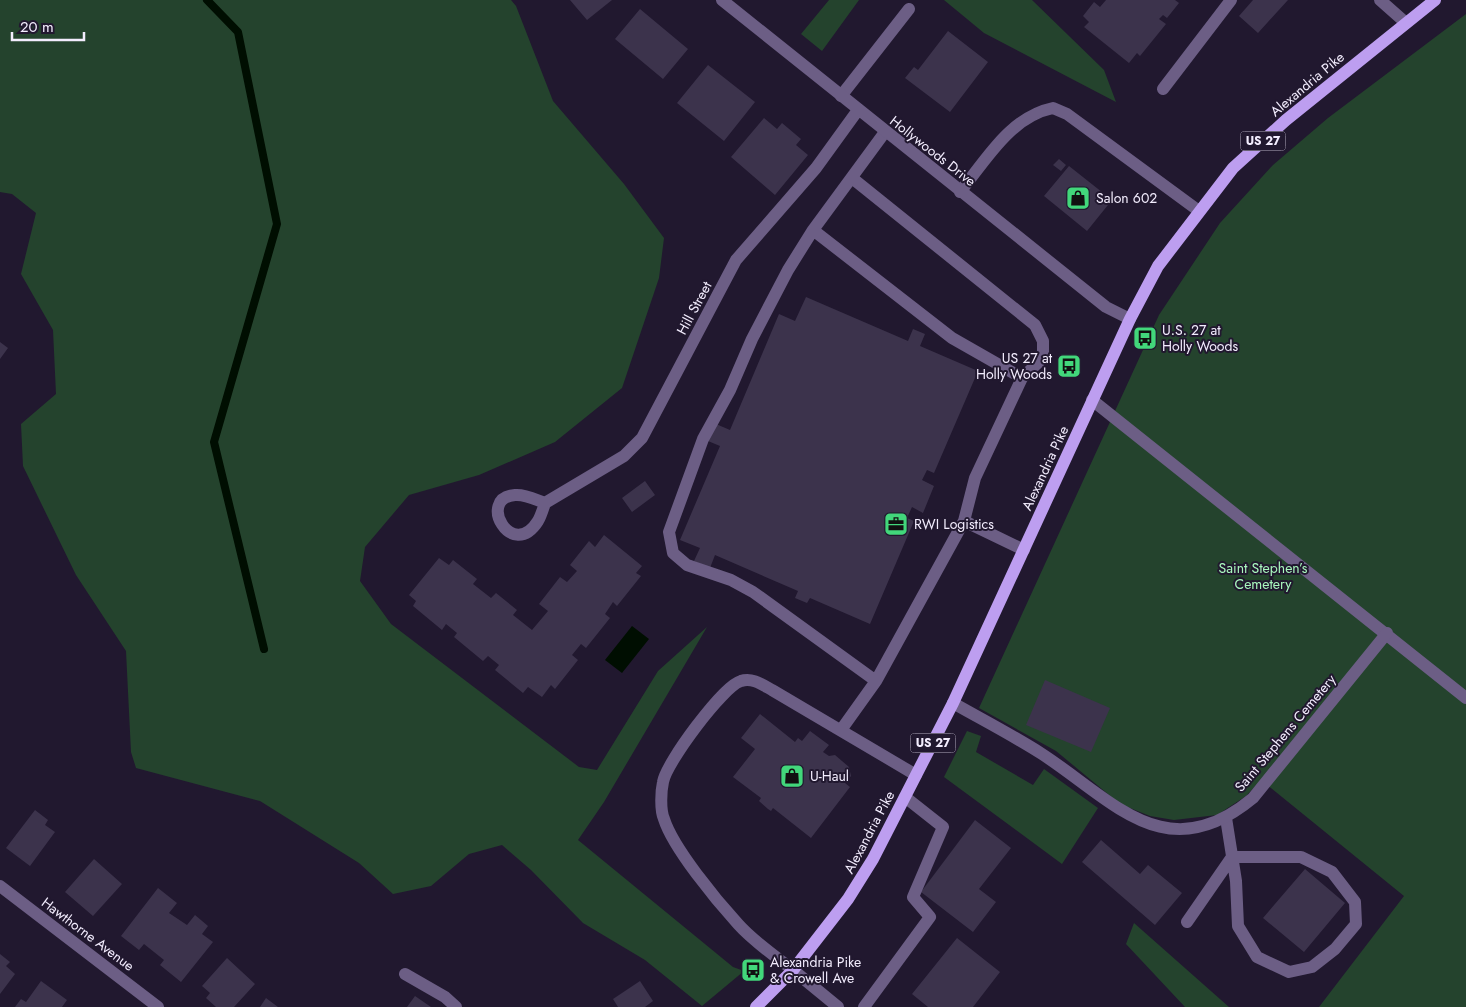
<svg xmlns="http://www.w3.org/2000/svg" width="1466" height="1007" font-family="Jost,sans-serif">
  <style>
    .green { fill: #24432d }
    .water { fill: #000e01 }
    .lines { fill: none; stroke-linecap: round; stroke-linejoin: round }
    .stream { stroke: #000e01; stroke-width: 8 }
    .building { fill: #3c334c }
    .service { stroke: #6c5e85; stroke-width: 12 }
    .minor { stroke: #6c5e85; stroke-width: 12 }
    .primary { stroke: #bd9ef0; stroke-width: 12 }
    .labels { text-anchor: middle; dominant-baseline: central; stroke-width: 4; stroke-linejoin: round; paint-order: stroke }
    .shield { fill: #21182f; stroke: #b4adc0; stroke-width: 1 }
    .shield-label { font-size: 12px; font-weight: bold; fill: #f3edfe }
    .street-label { font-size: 14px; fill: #f3edfe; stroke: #21182f }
    .poi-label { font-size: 14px; fill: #f3edfe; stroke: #21182f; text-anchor: start }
    .park-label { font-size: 14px; fill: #a9f8be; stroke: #21182f }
  </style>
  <rect width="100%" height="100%" fill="#21182f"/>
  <path class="green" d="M0,0H511L516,6L553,101L624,184L664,238L659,278L622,388L555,442L479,475L409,495L365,547L360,581L391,624L579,767L597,770L658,671L707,627L604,802L578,840L733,967L744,971L702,1006L645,960L583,923L531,870L502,845L469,854L431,886L393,894L359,863L260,801L136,768L131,752L126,651L76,575L23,466L21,424L56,394L53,330L21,274L36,213L12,194L0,192Z
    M829,0H859L822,51L801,34Z
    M944,0H1032L1104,70L1116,102L984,33Z
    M1466,14V1007H1319L1404,896L1261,780L1246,796L1217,815L1174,820L1150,816L1120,804L1056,751L979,708L1159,315L1220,223L1273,165L1328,118Z
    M967,731L981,736L976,752L1033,785L1044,769L1098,808L1062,864L944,777Z
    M1134,923L1229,1007H1185L1126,944Z"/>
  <path class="water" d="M632,626L649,639L622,673L605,660Z"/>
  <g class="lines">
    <path class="stream" d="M207,0L238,32L277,224L214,442L264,649"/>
  </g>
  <path class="building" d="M570,0H612L587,20Z
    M1106,0H1175L1179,3L1167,18L1163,15L1159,19L1166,24L1140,56L1137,53L1129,63L1084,27L1089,22L1083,16L1094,2L1100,7Z
    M1253,0H1288L1258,33L1239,16Z
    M640,9L688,49L663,79L615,39Z
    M948,31L988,62L950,112L905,78L914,67L918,70Z
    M708,65L755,102L724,141L677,103Z
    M764,118L777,129L782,123L801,139L796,145L808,155L775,195L731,157Z
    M1059,159L1066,165L1061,171L1053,165Z
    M1069,166L1112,200L1087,231L1044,196Z
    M806,297L908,341L913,329L925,334L920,346L978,371L934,473L927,470L922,480L934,486L923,513L912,507L907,518L914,521L870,624L810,598L807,603L795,598L798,591L715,555L710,568L694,561L700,548L680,540L720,446L708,441L716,424L730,430L779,314L795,321Z
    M0,342L8,348L0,359Z
    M645,481L655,495L632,512L622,498Z
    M604,535L642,566L636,573L641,576L617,606L613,602L605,614L610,618L586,648L581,644L572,655L578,660L555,689L551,685L542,697L528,687L523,693L495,670L499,665L488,656L483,661L454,637L457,633L446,624L442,630L413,606L416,601L409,595L439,558L449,565L453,560L477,579L473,584L491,598L496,593L517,610L513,615L532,630L548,611L539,604L560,577L567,582L577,571L570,565L589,541L595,547Z
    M1045,680L1110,708L1091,752L1026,725Z
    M760,714L795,742L798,738L802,741L810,731L829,745L823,752L829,756L835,755L849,767L851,776L845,783L850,787L811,838L773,808L771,811L768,809L759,801L761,798L733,777L755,749L741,738Z
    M35,810L48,820L45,825L55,832L30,866L6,848Z
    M975,820L1011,848L979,889L996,902L973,932L921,892Z
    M1101,840L1140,874L1148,865L1182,893L1155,925L1082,862Z
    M94,859L122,884L93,916L65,892Z
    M1305,869L1345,903L1304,952L1263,918Z
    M158,888L177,903L169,913L187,925L195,915L208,926L202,934L213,942L181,982L160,965L164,960L144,944L139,950L121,936Z
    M957,938L1000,972L973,1007H928L912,994Z
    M0,954L10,962L6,966L15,974L0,994Z
    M227,958L255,984L234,1007H216L206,998L210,993L202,986Z
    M41,981L67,1000L62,1007H15L21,999L26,1002Z
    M640,981L653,1001L645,1007H618L613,999Z
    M415,996L431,1007H407Z
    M266,998L278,1007H260Z"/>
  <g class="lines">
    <path class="service" d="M841,96L909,9
      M885,132L813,230L788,270L752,339L730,390L703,439L669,532L673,553L687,565L731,580L753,592L876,681L964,521L975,478L1022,378
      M960,192C986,160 1010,117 1053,108L1067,114L1199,211
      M813,230L952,338L1022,378L1043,358V341L1035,325L852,178
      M1092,400L1466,698
      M964,521L1024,550
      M841,730L876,681
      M1187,922L1232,857H1301L1332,872L1355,902L1356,924L1335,949L1312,967L1289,972L1257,957L1238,926L1236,881L1226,818
      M793,970C775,956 754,942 738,924C717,901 673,848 664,819C660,810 661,791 663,782C666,763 723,686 741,681C752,677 763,685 772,690L916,775
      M405,974L445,997L456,1007
      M864,1007L930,917L913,897L943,827L905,797"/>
    <path class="minor" d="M722,0L1106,307L1130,319
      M1380,0L1406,23
      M1163,89L1231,0
      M545,503C543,509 541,516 538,521C512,562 476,498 515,495C526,494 536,500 545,503L624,456L642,438L736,260L816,168L858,110
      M953,703C983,720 1014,736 1042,754C1114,801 1166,870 1253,798L1387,633
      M0,886L158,1007
      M793,970L838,1007"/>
    <path class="primary" d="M756,1007L793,970L848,899L873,859L953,703L1130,319L1158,266L1233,168L1286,120L1435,0"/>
  </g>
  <defs>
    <g id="shop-square" transform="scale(1.25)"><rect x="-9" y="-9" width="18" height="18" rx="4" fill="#42d77b" stroke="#21182f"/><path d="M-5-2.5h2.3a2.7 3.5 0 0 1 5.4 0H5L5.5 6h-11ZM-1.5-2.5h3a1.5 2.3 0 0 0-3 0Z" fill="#111"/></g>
    <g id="bus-square" transform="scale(1.25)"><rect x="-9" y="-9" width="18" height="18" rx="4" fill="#42d77b" stroke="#21182f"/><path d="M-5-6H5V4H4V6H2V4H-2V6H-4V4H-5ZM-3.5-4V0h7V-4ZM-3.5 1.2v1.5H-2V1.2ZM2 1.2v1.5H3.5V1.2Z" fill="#111"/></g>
    <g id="office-square" transform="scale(1.25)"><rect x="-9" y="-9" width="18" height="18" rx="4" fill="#42d77b" stroke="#21182f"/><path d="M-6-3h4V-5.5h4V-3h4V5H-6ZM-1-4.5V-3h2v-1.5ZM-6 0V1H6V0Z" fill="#111"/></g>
  </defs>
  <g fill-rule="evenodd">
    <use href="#shop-square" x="1078" y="198"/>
    <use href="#bus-square" x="1145" y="338"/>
    <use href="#bus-square" x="1069" y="366"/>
    <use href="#office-square" x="896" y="524"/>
    <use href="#shop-square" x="792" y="776"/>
    <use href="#bus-square" x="753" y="970"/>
  </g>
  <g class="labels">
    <g class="shield">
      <rect x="1240.5" y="131.5" width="45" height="19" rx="4"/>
      <rect x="910.5" y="733.5" width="45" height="19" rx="4"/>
    </g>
    <g class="shield-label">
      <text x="1263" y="141">US 27</text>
      <text x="933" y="743">US 27</text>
    </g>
    <g class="street-label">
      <text transform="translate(1307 84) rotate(-40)">Alexandria Pike</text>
      <text transform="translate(933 151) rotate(38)">Hollywoods Drive</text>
      <text transform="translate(694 308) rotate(-62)">Hill Street</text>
      <text transform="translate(1045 468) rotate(-65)">Alexandria Pike</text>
      <text transform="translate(1285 733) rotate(-50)">Saint Stephens Cemetery</text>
      <text transform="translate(869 832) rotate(-62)">Alexandria Pike</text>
      <text transform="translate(88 934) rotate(37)">Hawthorne Avenue</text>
    </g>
    <g class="poi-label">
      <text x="1096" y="198">Salon 602</text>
      <text x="1162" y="330">U.S. 27 at<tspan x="1162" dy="16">Holly Woods</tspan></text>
      <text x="1052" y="358" text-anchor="end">US 27 at<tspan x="1052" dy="16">Holly Woods</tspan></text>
      <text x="914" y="524">RWI Logistics</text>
      <text x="810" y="776">U-Haul</text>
      <text x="770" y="962">Alexandria Pike<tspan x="770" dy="16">&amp; Crowell Ave</tspan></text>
    </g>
    <g class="park-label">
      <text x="1263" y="568">Saint Stephen’s<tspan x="1263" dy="16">Cemetery</tspan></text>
    </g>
  </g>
  <path d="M12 32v8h72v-8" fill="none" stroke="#f3edfe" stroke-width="2.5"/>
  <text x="20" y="32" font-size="15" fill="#f3edfe" stroke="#21182f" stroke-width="4" paint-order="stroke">20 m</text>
</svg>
